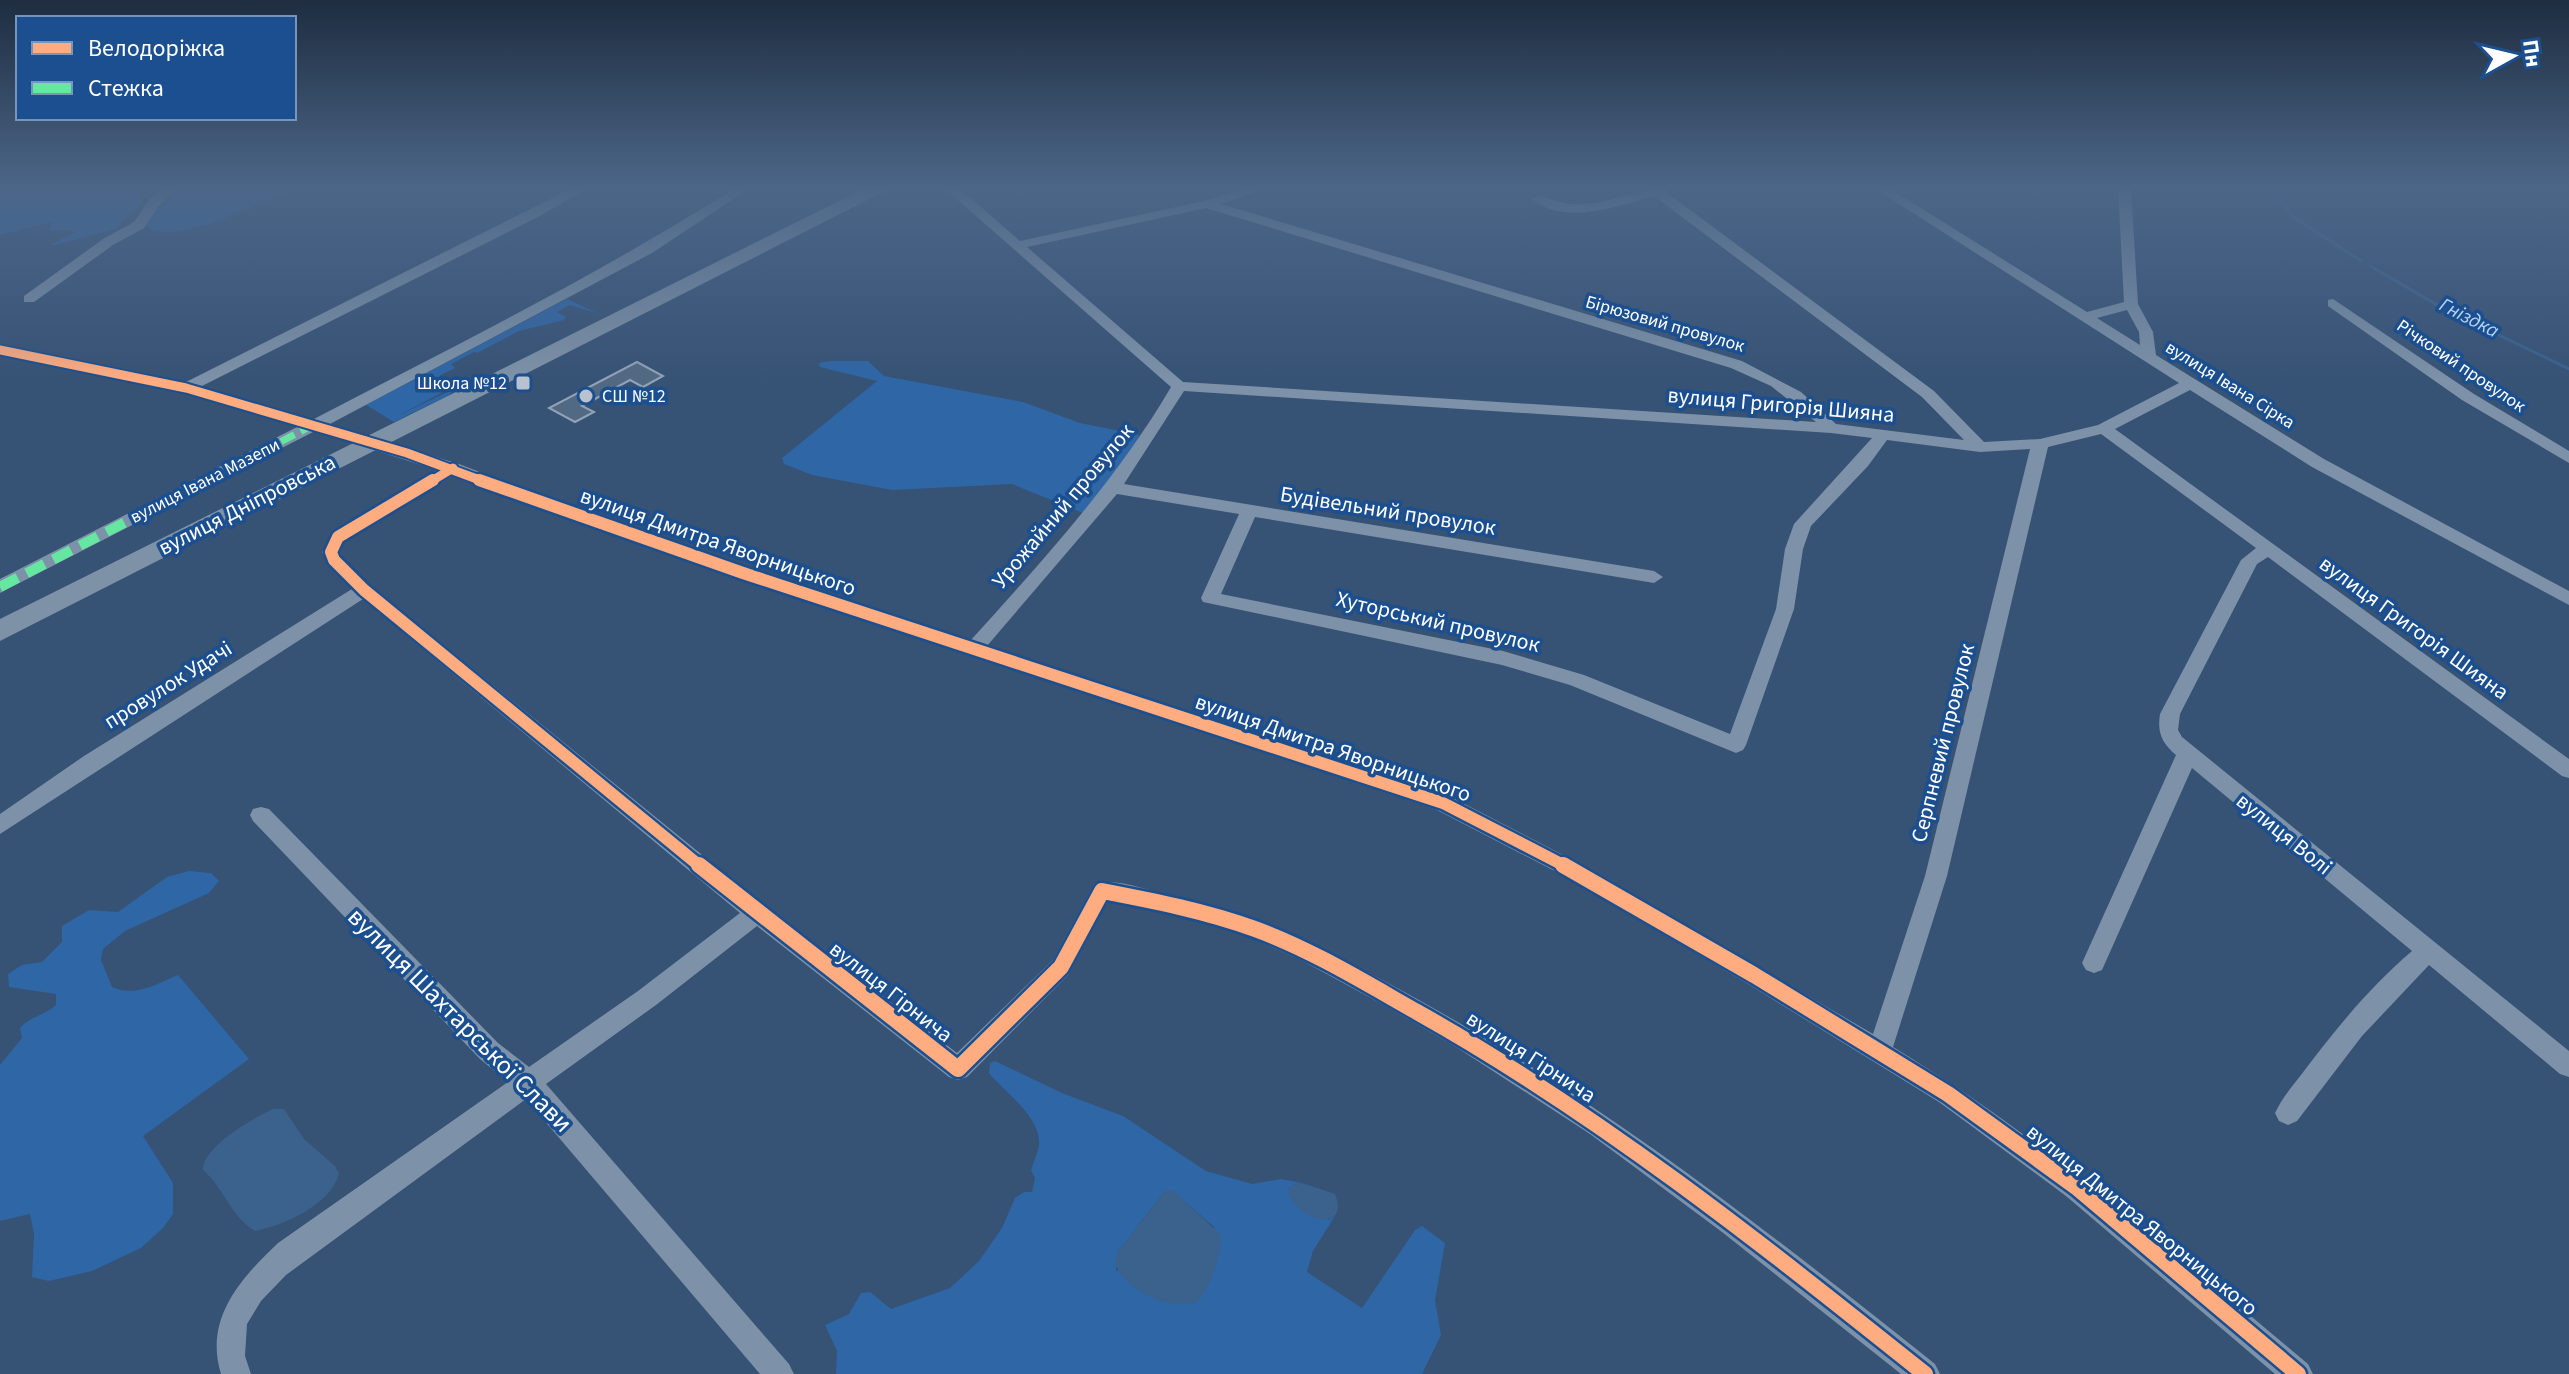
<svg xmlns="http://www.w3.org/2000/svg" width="2569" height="1374" font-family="'Source Sans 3',sans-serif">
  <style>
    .green { fill: #2f66a5; fill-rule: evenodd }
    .water { fill: #3b618d }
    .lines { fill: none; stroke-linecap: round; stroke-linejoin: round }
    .stream { stroke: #3b618d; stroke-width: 3 }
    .building { fill: #526984; stroke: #92a2b6; stroke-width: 2 }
    .minor { fill: #7d92a8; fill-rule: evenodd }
    .highway { fill: #7e92a7; fill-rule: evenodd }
    .quiet-far1 { stroke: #66e7a1; stroke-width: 7; stroke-dasharray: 15 7; stroke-linecap: butt }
    .quiet { stroke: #66e7a1; stroke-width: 10; stroke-dasharray: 20 10; stroke-linecap: butt }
    .cycleway-far2-casing { stroke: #1b4f8f; stroke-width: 13 }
    .cycleway-far1-casing { stroke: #1b4f8f; stroke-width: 17 }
    .cycleway-casing { stroke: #1b4f8f; stroke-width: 21 }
    .cycleway-far2 { stroke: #ffac80; stroke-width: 9 }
    .cycleway-far1 { stroke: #ffac80; stroke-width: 12 }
    .cycleway { stroke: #ffac80; stroke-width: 16 }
    .poi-dot { fill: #b9c2ce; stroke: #1b4f8f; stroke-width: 3 }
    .labels { text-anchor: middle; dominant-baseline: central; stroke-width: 7; stroke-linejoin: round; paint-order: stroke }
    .far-street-label { font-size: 18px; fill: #fff; stroke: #1b4f8f }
    .far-poi-label { font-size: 18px; fill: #fff; stroke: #1b4f8f; text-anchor: end }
    .far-water-label { font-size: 20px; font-style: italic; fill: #b5d3f5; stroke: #1b4f8f }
    .street-label { font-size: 22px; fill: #fff; stroke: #1b4f8f }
    .near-street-label { font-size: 26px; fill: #fff; stroke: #1b4f8f }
  </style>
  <rect width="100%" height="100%" fill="#365274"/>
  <path class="green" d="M0,188H149L138,195L143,202L115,229L55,245H49L74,233L72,230L51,231L49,228L54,224L51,222L0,235Z
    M184,188H288L281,195C250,207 175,245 146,227L147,218Z
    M567,299L599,314L570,305L557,312L566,317L564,320L519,331L477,353L474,352L451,364L455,368L439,376L455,386L397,416L460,386L449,395L394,422L366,405Z
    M829,361H868L884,376L1023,402L1080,423L1140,435L1111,485L1083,513L1012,484L892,490L812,475L784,464L782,458L877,381L820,367L819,363Z
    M189,871L211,873L219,881L209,893L125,931L103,949L101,960L112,987C136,997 154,985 178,975L249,1059L143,1136L173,1183V1214L163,1228L141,1248L92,1271L49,1281L32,1277L34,1234L30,1214L0,1221V1065L22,1038L20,1028C30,1016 44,1016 56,1005V994L9,987L8,974L22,965L42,962L62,942V926L89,910L118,912L167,877Z
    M995,1061L1062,1093L1123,1116L1206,1171L1252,1184L1281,1179L1302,1183L1294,1185L1328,1220L1335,1216L1313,1251L1307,1272L1362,1308L1415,1230L1422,1226L1445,1243L1435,1300L1441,1335L1422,1374H836L837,1351L825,1325L849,1314L861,1293L870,1292L891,1309L950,1288L979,1261L1002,1228L1015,1198L1024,1192H1032L1035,1178L1031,1171C1033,1163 1037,1154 1039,1146C1042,1117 1005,1093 989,1073L990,1063ZM1165,1191H1173L1215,1228L1116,1271L1118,1252Z"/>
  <path class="water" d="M273,1109H284L304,1139L335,1166L339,1174C330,1205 285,1225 255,1231C231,1217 224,1188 203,1170C202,1147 253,1118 273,1109Z
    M1302,1183L1335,1194C1352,1236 1289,1220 1288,1187Z
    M1173,1190L1221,1235C1223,1250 1208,1299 1193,1303C1168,1310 1119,1287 1115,1261L1118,1252L1165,1191Z"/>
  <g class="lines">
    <path class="stream" d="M2271,188L2292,216L2361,261
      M2370,266L2441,307L2569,369"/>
  </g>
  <path class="building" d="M637,362L663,376L643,387L630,380L582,406L594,412L575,422L549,408Z"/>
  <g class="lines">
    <path class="minor" d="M163,188H177L158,207L144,228L113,245L34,302H24V296L103,239L134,222L148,201Z
      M572,188H588L538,217L200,387L312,420C455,346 598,275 735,188H750L652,253L328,425L459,464L594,516L970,641C1043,560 1116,481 1171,387L944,188H959L1020,241L1204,201L1247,188H1268L1221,204L1742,361L1801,392L1836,424L1964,440L1922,397L1654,196C1619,206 1564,226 1532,199L1539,195C1550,198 1559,203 1570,204C1606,206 1637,188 1672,188L1666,192L1934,391L1984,442L2040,439L2098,425L2179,383L1874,188H1889L2087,312L2124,302L2118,188H2131L2138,304L2153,332L2156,355L2324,459L2569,591V605L2312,467L2190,390L2115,429L2569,759V778L2562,776L2268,557L2257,564L2180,714L2178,730L2182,737L2569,1051V1077L2560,1074L2429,965L2362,1036L2297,1121L2288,1125L2279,1121L2275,1113C2283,1096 2296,1082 2307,1067C2339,1025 2372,985 2412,951L2192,768L2102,970L2094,973L2086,970L2082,963L2176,755C2162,743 2157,733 2160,714L2241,560L2256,548L2101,434L2048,447L1947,876L1893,1047C2043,1138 2174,1252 2308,1364L2313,1374H2275L2066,1196L1939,1102L1745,982L1574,881L1435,809L736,577L452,476L345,540L340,552L342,558L371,586L765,906L957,1053L1053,960L1094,884C1115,877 1149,891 1171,896C1264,916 1344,958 1426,1004C1608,1106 1772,1234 1935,1364L1940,1374H1901L1722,1232L1590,1134L1453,1045L1382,1004L1299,959L1247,936L1179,916L1108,901L1069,974L967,1077L958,1080L949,1077L757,926L656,1005L546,1084L789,1364L794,1374H760L526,1099L286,1275L261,1301L247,1324L245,1356L251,1374H221C204,1319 240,1279 278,1243L508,1082L480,1059L253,821L250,815L253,809L261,807L269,809L498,1043L529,1067L638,991L740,913L363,599L0,834V814L84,756L352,589L328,564L322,552L332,533L437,470L315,431L0,593V579L299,426L183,392L0,355V345L184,383ZM1206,208L1731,368L1771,386L1816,422L1183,382L1027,247ZM2127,310L2139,332L2140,345L2097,318ZM1184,391L1831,433L1872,438L1794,524L1785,549L1776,609L1730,734L1584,675L1503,651L1221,594L1255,517L1654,583L1663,577L1654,571L1124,484ZM1887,440L1980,452L2030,449L1925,876L1873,1034L1590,869L1451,797L987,646L1117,494L1239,514L1201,598L1203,602L1502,665L1570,685L1736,753L1743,750L1746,745L1794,609L1803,549L1811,526L1868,466Z
      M2333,299L2474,394L2569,451V463L2462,400L2328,306V300Z"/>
    <path class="highway" d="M865,188H891L0,641V619Z"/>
    <path class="quiet-far1" d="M203,482L311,426"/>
    <path class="quiet" d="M0,587L207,480"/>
    <g class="cycleway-far2-casing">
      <path id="cycleway-far2" d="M0,350L186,388L407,453L485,482
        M430,482L453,468"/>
    </g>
    <g class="cycleway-far1-casing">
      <path id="cycleway-far1" d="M433,480L338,537L331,552L334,560L364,590L701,867
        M479,480L743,573L1443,803L1567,867"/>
    </g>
    <g class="cycleway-casing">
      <path id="cycleway" d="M699,865L958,1069L1061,967L1102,891C1154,901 1205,911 1255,929C1312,950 1364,982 1417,1012C1599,1114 1762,1244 1925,1374
        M1563,865L1754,975L1948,1094L2076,1187L2298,1374"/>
    </g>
    <use href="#cycleway-far2" class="cycleway-far2"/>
    <use href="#cycleway-far1" class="cycleway-far1"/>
    <use href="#cycleway" class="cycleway"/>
  </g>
  <linearGradient id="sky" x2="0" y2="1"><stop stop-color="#1e2d40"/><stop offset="0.49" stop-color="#4c6688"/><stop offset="1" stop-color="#4c6688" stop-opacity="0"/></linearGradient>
  <rect width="2569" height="381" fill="url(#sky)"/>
  <g class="poi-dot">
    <rect x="515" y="375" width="16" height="16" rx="4"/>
    <circle cx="586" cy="396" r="8"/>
  </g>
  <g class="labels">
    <g class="far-street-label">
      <text transform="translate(1665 324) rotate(16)">Бірюзовий провулок</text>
      <text transform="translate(2461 366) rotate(34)">Річковий провулок</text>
      <text transform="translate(2230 385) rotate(32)">вулиця Івана Сірка</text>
      <text transform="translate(205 481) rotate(-27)">вулиця Івана Мазепи</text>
    </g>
    <g class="far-poi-label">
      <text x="507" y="383">Школа №12</text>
      <text x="602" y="396" text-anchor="start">СШ №12</text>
    </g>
    <g class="far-water-label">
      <text transform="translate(2469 318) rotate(27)">Гніздка</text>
    </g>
    <g class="street-label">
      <text transform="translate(1781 405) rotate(5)">вулиця Григорія Шияна</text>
      <text transform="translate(247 505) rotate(-27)">вулиця Дніпровська</text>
      <text transform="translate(1063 506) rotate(-50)">Урожайний провулок</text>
      <text transform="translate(1388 511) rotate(9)">Будівельний провулок</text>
      <text transform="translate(718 542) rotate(19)">вулиця Дмитра Яворницького</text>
      <text transform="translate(1438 622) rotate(13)">Хуторський провулок</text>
      <text transform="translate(2414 628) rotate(36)">вулиця Григорія Шияна</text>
      <text transform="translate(168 685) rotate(-32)">провулок Удачі</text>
      <text transform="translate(1943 743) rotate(-76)">Серпневий провулок</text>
      <text transform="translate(1333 748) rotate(19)">вулиця Дмитра Яворницького</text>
      <text transform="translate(2284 834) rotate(39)">вулиця Волі</text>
      <text transform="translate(891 992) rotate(38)">вулиця Гірнича</text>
      <text transform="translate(1531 1057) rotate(33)">вулиця Гірнича</text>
      <text transform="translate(2142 1220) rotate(39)">вулиця Дмитра Яворницького</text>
    </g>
    <g class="near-street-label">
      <text transform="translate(460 1020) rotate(45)">вулиця Шахтарської Слави</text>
    </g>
  </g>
  <rect x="16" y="16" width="280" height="104" fill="#1b4f8f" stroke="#7695bc" stroke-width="2"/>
  <rect x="32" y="42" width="40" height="12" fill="#ffac80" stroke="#7695bc" stroke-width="2"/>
  <text x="88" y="56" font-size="24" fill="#ffffff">Велодоріжка</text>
  <rect x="32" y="82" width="40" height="12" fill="#66e7a1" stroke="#7695bc" stroke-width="2"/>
  <text x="88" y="96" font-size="24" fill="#ffffff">Стежка</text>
  <g transform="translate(2513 56) rotate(82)" stroke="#1b4f8f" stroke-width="6" paint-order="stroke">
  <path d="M0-6L14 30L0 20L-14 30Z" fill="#ffffff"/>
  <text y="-12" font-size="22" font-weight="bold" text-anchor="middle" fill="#ffffff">Пн</text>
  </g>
</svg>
